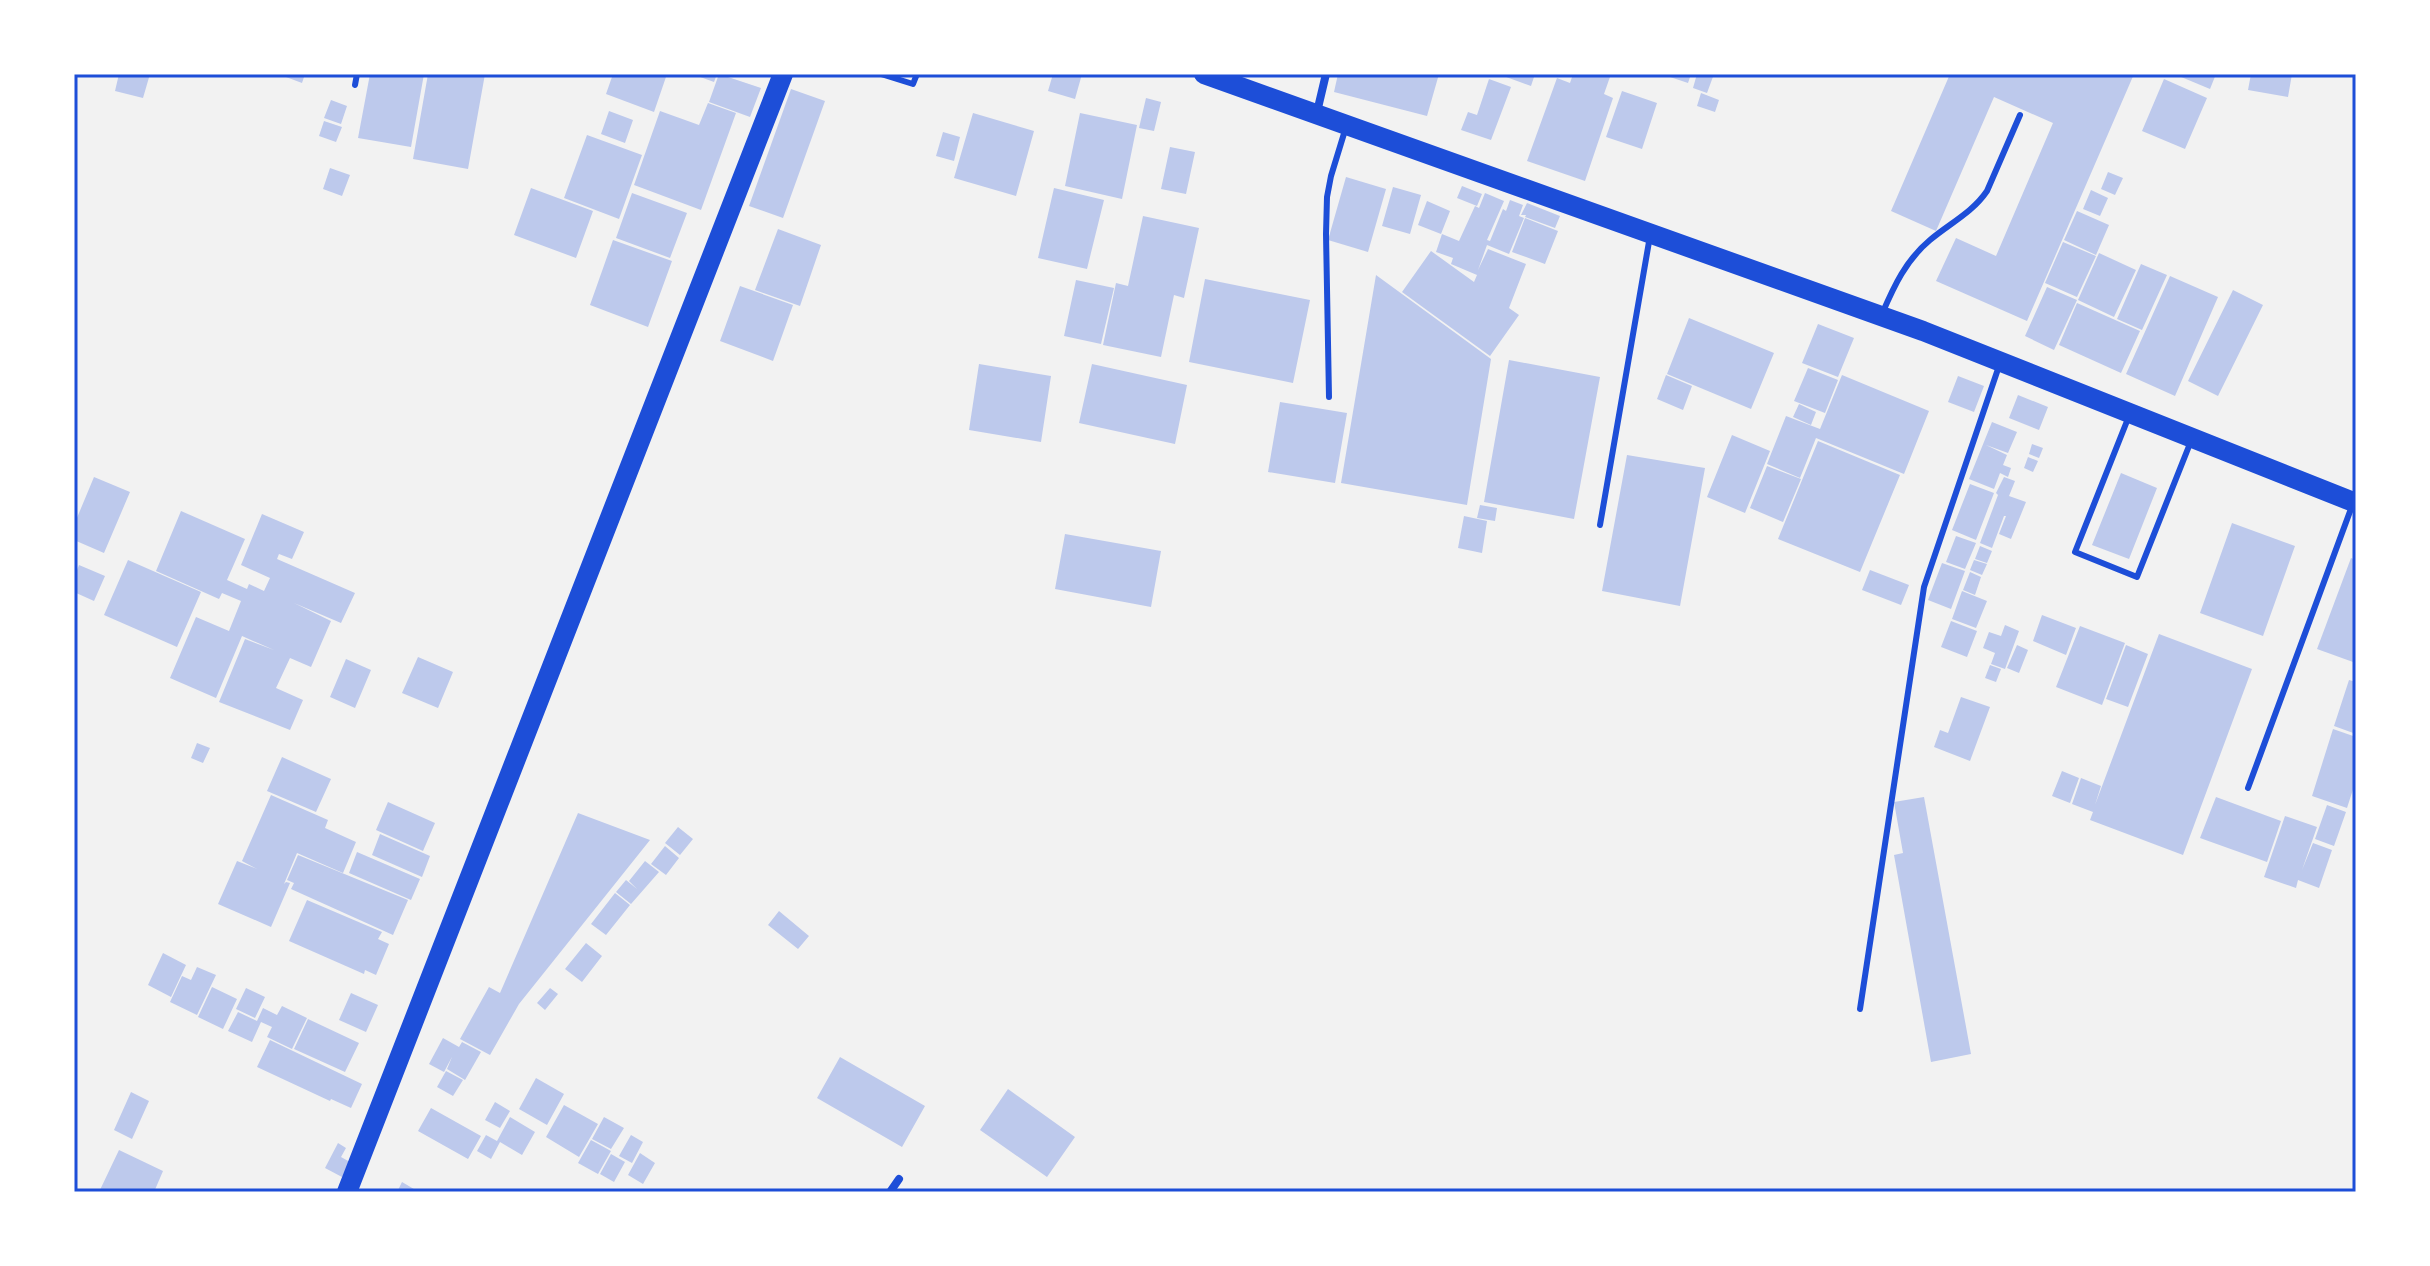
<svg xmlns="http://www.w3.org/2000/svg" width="2430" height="1266" font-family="Mulish,sans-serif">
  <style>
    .building { fill: #bdc9ec }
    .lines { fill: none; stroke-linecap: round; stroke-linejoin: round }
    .service { stroke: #1d4ed8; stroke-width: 6 }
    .minor { stroke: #1d4ed8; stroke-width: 8 }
    .primary { stroke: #1d4ed8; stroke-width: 20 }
    .neatline { fill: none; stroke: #1d4ed8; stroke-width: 3 }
  </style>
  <rect width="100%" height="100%" fill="#f2f2f2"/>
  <path class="building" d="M119,74H150L143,98L115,91Z
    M278,74H305L302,83Z
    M370,74H424L411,147L358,138Z
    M428,74H485L468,169L413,159Z
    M613,74H667L654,112L606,94Z
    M692,74H717L714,82Z
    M719,74L761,88L750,117L709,102Z
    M1053,74H1082L1075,99L1048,91Z
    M1338,74H1439L1427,116L1334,92Z
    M1498,74H1535L1531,86Z
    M1573,74H1611L1604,94L1613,98L1585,181L1527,161L1557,78L1570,83Z
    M1671,74H1691L1688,83L1670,77Z
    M1697,74H1714L1707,93L1693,88Z
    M1950,74H2134L2027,321L1936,281L1956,238L1996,256L2053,123L1994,97L1936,231L1891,211Z
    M2174,74H2216L2210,89Z
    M2251,74H2292L2288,97L2248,90Z
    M1489,79L1511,87L1491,140L1461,130L1468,112L1477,115Z
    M2164,79L2207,98L2185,149L2142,131Z
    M791,89L825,101L783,218L749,206Z
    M1622,91L1657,103L1642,149L1606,137Z
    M1701,93L1719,100L1715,112L1697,106Z
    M1146,98L1161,102L1154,131L1139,128Z
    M331,100L347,106L341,124L324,118Z
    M708,103L736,113L701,210L634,185L660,111L699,125Z
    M609,111L633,120L625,143L601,134Z
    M973,113L1034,131L1016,196L954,178Z
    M1080,113L1137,125L1122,199L1065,186Z
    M324,121L342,127L336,142L319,136Z
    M943,132L960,137L954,161L936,156Z
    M587,135L642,155L619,219L564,198Z
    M1170,147L1195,152L1186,194L1161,189Z
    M330,168L350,175L342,196L323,189Z
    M2108,172L2123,178L2115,195L2101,189Z
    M1346,177L1386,189L1368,252L1328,240Z
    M1462,186L1482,194L1477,206L1457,198Z
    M1393,187L1421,195L1410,234L1382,226Z
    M531,188L593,211L576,258L514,235Z
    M1054,188L1104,200L1087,269L1038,258Z
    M2091,190L2108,198L2100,216L2083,209Z
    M632,193L687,213L670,258L616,238Z
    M1485,193L1504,201L1487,240L1490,241L1503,209L1506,211L1510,200L1523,205L1519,216L1524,218L1509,254L1487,245L1478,270L1488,249L1526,264L1509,308L1519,315L1490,356L1402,292L1431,251L1474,282L1477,275L1451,264L1453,258L1436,252L1442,234L1459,241L1475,206L1479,208Z
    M1427,201L1450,211L1441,234L1418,225Z
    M1527,203L1560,216L1555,228L1525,217L1526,215H1521Z
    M2077,211L2109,225L2096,255L2064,240Z
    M1143,216L1199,228L1184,298L1174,295L1161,357L1103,345L1116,283L1128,286Z
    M1525,218L1558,231L1545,264L1512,252Z
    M778,229L821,245L800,306L755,290Z
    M613,240L672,261L648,327L590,305Z
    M2063,242L2096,256L2077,297L2045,283Z
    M2099,253L2136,270L2114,317L2078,300Z
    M2141,264L2167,275L2142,330L2117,319Z
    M1376,275L1491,359L1467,505L1341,483Z
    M2170,276L2218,297L2175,396L2126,374Z
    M1205,279L1310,300L1293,383L1189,362Z
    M1076,280L1114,288L1101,344L1064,336Z
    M740,286L793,305L773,361L720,341Z
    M2047,287L2077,300L2054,350L2025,336Z
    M2233,290L2263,305L2218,396L2188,381Z
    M2077,303L2140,331L2121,373L2059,345Z
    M1689,318L1774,353L1751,409L1667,374Z
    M1818,324L1854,338L1838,377L1802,363Z
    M1509,360L1600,377L1574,519L1484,502Z
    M979,364L1051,376L1041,442L969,430Z
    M1092,364L1187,385L1175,444L1079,423Z
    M1808,368L1838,380L1825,413L1794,401Z
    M1666,375L1692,386L1683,410L1657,399Z
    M1842,375L1929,411L1904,474L1816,438L1800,478L1767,464L1786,416L1820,429Z
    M1958,376L1984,386L1974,412L1948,402Z
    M2018,395L2048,407L2039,430L2009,418Z
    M1280,402L1347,413L1335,483L1268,472Z
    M1799,404L1816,412L1811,425L1793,417Z
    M1992,422L2017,432L2008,453L1986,445L2007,455L2003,465L2011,468L2008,477L2000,473L1994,489L1969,479Z
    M1732,435L1770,451L1745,513L1707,497Z
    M1818,441L1900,475L1860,572L1778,539Z
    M2032,444L2043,448L2039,458L2029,454Z
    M1627,455L1705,468L1680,606L1602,591Z
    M2028,457L2038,461L2033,472L2024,468Z
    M1767,466L1801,479L1783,522L1750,508Z
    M2121,473L2157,488L2129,559L2092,545Z
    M94,477L130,492L104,553L74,540V525Z
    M2004,477L2015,481L2009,496L2026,502L2011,539L1999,534L2006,516H2004L1992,548L1980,543L1998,495L1996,493Z
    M1970,484L1994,493L1976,540L1952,530Z
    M1480,505L1497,508L1495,521L1477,518Z
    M181,511L245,539L227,580L247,589L249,584L264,591L270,578L241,565L262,514L304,532L292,559L279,554L277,559L355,593L341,623L294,603L331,621L311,667L290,658L276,688L303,700L290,730L219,702L245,639L274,650L242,636L216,698L170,678L196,617L229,631L241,601L222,593L219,599L156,571Z
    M1464,516L1487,521L1482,553L1458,548Z
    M2232,523L2295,546L2263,636L2200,613Z
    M1065,534L1161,551L1151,607L1055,589Z
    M1956,536L1976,543L1965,569L1946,562Z
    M1980,546L1992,551L1987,563L1975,559Z
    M2351,558L2356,560V655L2353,662L2317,649Z
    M128,560L201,592L177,647L104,615Z
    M1974,560L1987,564L1982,575L1970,570Z
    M1942,563L1965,571L1951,609L1928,600Z
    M79,565L105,576L94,601L74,592V578Z
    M1870,570L1909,585L1901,605L1862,590Z
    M1970,572L1981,577L1975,595L1963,590Z
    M1962,591L1987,601L1976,628L1952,619Z
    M2042,615L2076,628L2066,655L2033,641Z
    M1951,621L1977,631L1967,657L1941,647Z
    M2005,625L2019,631L2005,669L1991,664L1995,653L1983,648L1989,632L2001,636Z
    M2080,626L2125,643L2102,705L2056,687Z
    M2159,634L2252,669L2183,855L2090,820L2093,812L2072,804L2081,778L2101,786L2095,805Z
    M2017,645L2028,650L2019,673L2007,668Z
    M2126,645L2148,654L2128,707L2106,699Z
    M418,657L453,672L438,708L402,693Z
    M346,659L371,670L355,708L330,697Z
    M1990,665L2001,669L1996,682L1985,678Z
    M2349,680L2356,682V734L2334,726Z
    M1961,697L1990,707L1970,761L1934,747L1940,730L1948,733Z
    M2333,729L2356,737V780L2347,808L2312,796Z
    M197,743L210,748L203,763L191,758Z
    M282,757L331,779L316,812L267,791Z
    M2062,771L2079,778L2070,803L2052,796Z
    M271,795L328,820L325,828L356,842L343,873L297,853L284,884L286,882L290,883L271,927L218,904L237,861L257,869L242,861Z
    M1924,797L1971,1054L1931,1062L1894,855L1903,853L1894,802Z
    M2216,797L2281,821L2267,862L2200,838Z
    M388,802L435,823L423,851L376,830Z
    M2327,805L2346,812L2334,846L2315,839Z
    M578,813L650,840L519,1004L490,1055L460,1039L489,987L500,993Z
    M2285,816L2317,827L2302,870L2313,843L2332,850L2319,888L2298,880L2296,888L2264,877Z
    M678,827L693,839L680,855L665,843Z
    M380,834L430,856L422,877L372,855Z
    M665,846L679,858L666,875L651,864Z
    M357,852L420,879L411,900L349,873Z
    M298,855L408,900L393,935L291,889L294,883L287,880Z
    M645,861L659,872L631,904L616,892L626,880L637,889L629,881Z
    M615,893L630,905L606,935L591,924Z
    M307,900L382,932L378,939L389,944L376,975L365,970L364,974L289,941Z
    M779,911L809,936L798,949L768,925Z
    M586,943L602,956L582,982L565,969Z
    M163,953L186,965L171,997L148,985Z
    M197,967L216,975L197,1015L170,1002L182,976L191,980Z
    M212,987L237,999L223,1029L198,1017Z
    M246,988L265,997L255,1018L236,1009Z
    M550,988L558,994L545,1010L537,1003Z
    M351,993L378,1005L366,1032L339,1020Z
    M282,1006L307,1018L292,1049L267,1037L272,1027L261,1022L252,1042L228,1031L238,1012L257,1021L263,1008L277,1015Z
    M308,1019L359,1043L345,1072L294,1049Z
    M443,1038L459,1047L462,1042L481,1052L465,1080L447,1069L452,1057L444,1072L429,1064Z
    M270,1040L362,1084L351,1108L331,1099L330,1101L257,1067Z
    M840,1057L925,1106L902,1147L817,1098Z
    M446,1071L463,1080L453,1096L437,1087Z
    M536,1078L564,1094L547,1125L519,1109Z
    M1008,1089L1075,1137L1047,1177L980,1130Z
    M131,1092L149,1101L132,1139L114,1130Z
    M495,1102L510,1111L500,1128L485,1120Z
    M564,1105L598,1124L579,1157L546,1137Z
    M431,1108L481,1136L468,1159L418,1131Z
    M510,1117L535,1132L522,1155L500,1142L491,1159L477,1151L486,1135L497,1141Z
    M604,1117L624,1128L611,1149L592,1139Z
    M631,1135L643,1142L632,1163L619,1156Z
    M591,1140L611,1151L598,1174L578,1163Z
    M338,1143L346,1148L341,1157L350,1162L342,1177L325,1168Z
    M119,1150L163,1171L154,1192H99Z
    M640,1153L655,1163L643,1184L628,1175Z
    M611,1154L625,1162L614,1182L600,1174Z
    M402,1182L419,1192H397Z"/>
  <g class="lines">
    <path class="service" d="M881,74L913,84L917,74
      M355,85L357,74
      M1882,314C1894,286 1906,260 1930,240C1950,223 1972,213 1987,191L2020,115
      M1329,397L1326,234L1327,197L1331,176L1346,127
      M2129,416L2075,552L2137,577L2191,441
      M1600,525L1650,236
      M2248,788L2352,506
      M1860,1009L1924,587L1999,366"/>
    <path class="minor" d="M1317,112L1326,74
      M890,1192L899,1179"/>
    <path class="primary" d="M1204,74L1923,331L2356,503
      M347,1192L783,74"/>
  </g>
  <rect width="2430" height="1266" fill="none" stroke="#ffffff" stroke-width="152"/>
  <rect x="76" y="76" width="2278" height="1114" class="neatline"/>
</svg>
